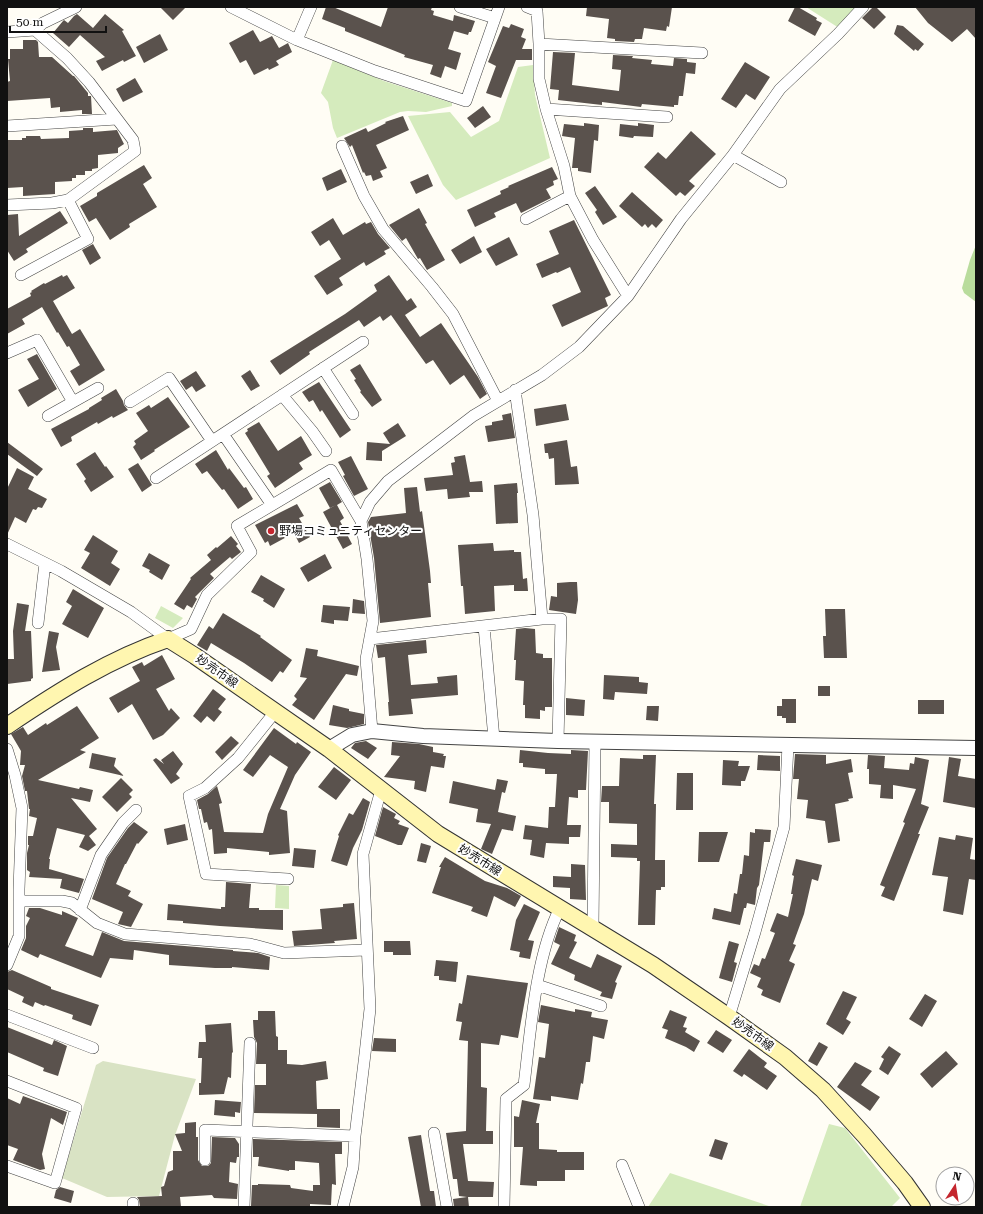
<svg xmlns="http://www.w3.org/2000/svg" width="983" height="1214" font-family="'Roboto Serif','Noto Sans JP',serif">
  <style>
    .green { fill: #d5ebbd }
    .forest { fill: #b9dc9c }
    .cemetery { fill: #d9e3c4 }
    .building { fill: #5a524d }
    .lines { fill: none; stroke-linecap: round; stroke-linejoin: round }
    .minor-casing { stroke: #444; stroke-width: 12 }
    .tertiary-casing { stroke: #444; stroke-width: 16 }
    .secondary-casing { stroke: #333; stroke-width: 18 }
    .minor { stroke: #fff; stroke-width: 11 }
    .tertiary { stroke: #fff; stroke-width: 14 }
    .secondary { stroke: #fff6b0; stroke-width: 16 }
    .poi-dot { fill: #c4262e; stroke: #fff; stroke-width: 1.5 }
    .labels { text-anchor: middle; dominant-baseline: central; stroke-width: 4; stroke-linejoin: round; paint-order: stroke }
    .poi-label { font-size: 12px; fill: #111; stroke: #fff; text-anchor: start }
    .street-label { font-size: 12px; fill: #111; stroke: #fff }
  </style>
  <rect width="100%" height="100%" fill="#fffdf5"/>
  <path class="green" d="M806,7H858L839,28Z
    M333,60L384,81L452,103V106L426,112L408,111L400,112L337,138L333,128L328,102L321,93Z
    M533,65L535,95L550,158L456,200L443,185L408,116L450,112L471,137L499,121L518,67Z
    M161,606L183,618L173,628L155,618Z
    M276,885L289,886V909L275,908Z
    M829,1124L845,1128L900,1198L891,1207H800Z
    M670,1173L772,1207H648Z"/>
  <path class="forest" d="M976,245V302L964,293L962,288L970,260Z"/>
  <path class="cemetery" d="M103,1061L196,1079L175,1135L159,1196L107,1197L62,1178L96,1065Z"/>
  <path class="building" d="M160,7H186L173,20Z
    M326,7H333L381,27L388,7H432L431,10L434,11L433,15L453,21L454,15L475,21L471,32H469L468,35L454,31L448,49L461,53L456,70L445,66L441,78L430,74L433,65L404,57L405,55L345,31V28L322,19Z
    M587,7H672L669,27L667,26L666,31L644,28L642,39H635L634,42L615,41V39L607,38L609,19L586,16Z
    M795,7H798L817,18L816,20L822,23L815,36L788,21Z
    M873,7H876L886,17L874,29L862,18Z
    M915,7H976V39L967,29L952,42L928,23Z
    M77,14L93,28L105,14L124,30L122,31L136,56L124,62L123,60L102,71L96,61L105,57L80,35L69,47L53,33L63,21L64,20L68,23L74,16Z
    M511,24L524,29L521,37L526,39L522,49H532V60H516L501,98L486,93L496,66L488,62L503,26L509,28Z
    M897,25L903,26L924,44L918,51L915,49L914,51L894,34Z
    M253,30L260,42L272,36L279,48L288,43L292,52L276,61L279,65L269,70L268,68L254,75L246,60L240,63L229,43Z
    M160,34L168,50L144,63L136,47Z
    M23,40H36L38,42L39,57H52L73,76H74L88,93V96H91L92,114H82V110L60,112V107L51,108L50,98L7,101V82L10,81L8,59H10V49H23Z
    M553,52L575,53L572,85L619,91L621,70L612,69L613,55L633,56L632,58L652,60L651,64L673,66L674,58L687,59V62L696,63L695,74L686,73L683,96H679L678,105H674V107L642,104L641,107L602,102V105L558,100L559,90L550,89Z
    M745,62L770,77L755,100L746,94L736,108L721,99Z
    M135,78L143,92L123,102L116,89Z
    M483,106L491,117L475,128L467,118Z
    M403,116L409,130L376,145L387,168L380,171L383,177L373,181L371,175L366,176L364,172L363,173L352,145L350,147L344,138L366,128L368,132L386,123L385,122Z
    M584,123L599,125L598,141L594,140L591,173L578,171V168H572L575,138L562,136L564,124L584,126Z
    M638,123L654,125L653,137L634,136L633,138L619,136L620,124L638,126Z
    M83,128H93V132L117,130L124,144L118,148V153L98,155V168L92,169V171H85V175H76V178H72V181L55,182V194L23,196V187L7,188V140H22V138H26V136H40L41,139L69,138V131L83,130Z
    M691,131L716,154L689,181L695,186L685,196L680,192L676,196L644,167L658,152L666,159Z
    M144,165L152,178L143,184L157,207L129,224L130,227L110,240L96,218L89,222L80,206L97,196V193Z
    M552,167L558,179L553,181L554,185L546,189L551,198L521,213L516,203L494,213L496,217L475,227L467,210L501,194L500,191L509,187L508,186Z
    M341,169L347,182L327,191L322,178Z
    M428,174L433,186L416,194L410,182Z
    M595,186L617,217L603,225L595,212L597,210L585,193Z
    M632,192L663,220L656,228L652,224L648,228L645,224L642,227L619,206Z
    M419,208L427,223L425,224L445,260L427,270L420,258L418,259L406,238L402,241L389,225Z
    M60,211L68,223L26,249L28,252L14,261L7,250V215L18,214L19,236Z
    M333,218L343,235L365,222L366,224L371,222L378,234L390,248L384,251L386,254L366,266L364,262L339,278L343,285L327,295L314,276L341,259L329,240L320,246L311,232Z
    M574,220L611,295L605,298L608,306L562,327L552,305L581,292L570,267L557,273L556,272L542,278L536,264L559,254L549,231Z
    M474,236L482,252L460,264L451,250Z
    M509,237L518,255L496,266L486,249Z
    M93,244L101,258L90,265L82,250Z
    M62,275L63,277L67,275L75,288L53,301L72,334L80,329L105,370L79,386L70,371L80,365L69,346L67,347L58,332L57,333L42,307L22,319L25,324L7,334V309L31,296L30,293L32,292L31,291L44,283L45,284Z
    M389,275L407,301L411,298L417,307L405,315L420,337L441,323L478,377L487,394L480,399L464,375L450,385L433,360L426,364L391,315L383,321L380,316L364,327L359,320L309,352L310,354L280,375L270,361L345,314L377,291L374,285Z
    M37,354L57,389L28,407L18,390L39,379L27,359Z
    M360,364L382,400L372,407L360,392L361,391L354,380L356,379L350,370Z
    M250,370L260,386L251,391L241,376Z
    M196,371L206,386L196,392L192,386L186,390L180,381Z
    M319,382L351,430L340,438L322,410L320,412L313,400L309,402L302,392Z
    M116,389L123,401L124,405L128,410L113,418L112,416L98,424L97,422L71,437L72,441L61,447L51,429L89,409V408L102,400L101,398Z
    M168,397L190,427L154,450L155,451L141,460L133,447L136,444L134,441L148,431L136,413L149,405L151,408Z
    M566,404L569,420L536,426L534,409Z
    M511,413L515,438L488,442L485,426L492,425V422L503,420L502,415Z
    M259,422L278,451L301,436L312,455L299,463L303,469L275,488L267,476L270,474L245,433L248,431L247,429Z
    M398,423L406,436L382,451V461L366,460L367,442L390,444L383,433Z
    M567,440L571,467L577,466L579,484L555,485L554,458L549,459L548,453H545L544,444Z
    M7,442L43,469L37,476L7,454Z
    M216,450L228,470L229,468L244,488L246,487L253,499L238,509L224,489L222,490L207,471L202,474L195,464Z
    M95,452L105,467L106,466L114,477L91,492L84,481L86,479L76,464Z
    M465,455L470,482L482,481L483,492H469L470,497L448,499L447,489L426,491L424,478L453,475L451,463L455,462L454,457Z
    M351,456L368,489L354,496L343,476L345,475L338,462Z
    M138,463L152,485L142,492L128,469Z
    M17,468L34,477L28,489L47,499L42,508L38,507L36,510L33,509L26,523L15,517L7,535V489Z
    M330,482L342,502L337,505L344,518L340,521L352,544L343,549L323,512L336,505L330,508L319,488Z
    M517,483L518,493H517L518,523L496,524L494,485Z
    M417,487L420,512L422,511L430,571L431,583H428L431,617L380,623L374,558L368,522L371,517L406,513L404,488Z
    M297,504L304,516L299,518L310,537L299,543L294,533L270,546L268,541L265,543L255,525Z
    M93,535L118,551L111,563L120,569L110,586L81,568L90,553L84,550Z
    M231,536L238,544L236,546L241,552L232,559L230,557L210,574L214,578L195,597L197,599L192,608L187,605L184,610L174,604L191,579L190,578L211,560L207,555L216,547L217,548Z
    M493,543L494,551L514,550V552H521L523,579L527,578L528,591H514V585L494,586L495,611L465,614L463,586H461L458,545Z
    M149,553L170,565L162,580L149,572L150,570L142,566Z
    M325,554L332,568L308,582L300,568Z
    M261,575L285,589L274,608L263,601L264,599L251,592Z
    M570,582H577L578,600L576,614L549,610L551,596L557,597V583Z
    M73,589L104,608L88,638L62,624L72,606L66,602Z
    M353,599L364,601L365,614L352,613Z
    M17,603L29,605L25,631H31L33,678L31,679V681L7,684V659H14L13,631Z
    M323,605L350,607L348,621L334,620V624L321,622Z
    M825,609H845L847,658H824L823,636H826Z
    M223,613L261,636L260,637L292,660L283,673L280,671L272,682L244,663L211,643L207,651L197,645L209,626L213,629Z
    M525,628L535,629L536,653L543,654V658H552V707H545V711L540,710V719L525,718V705H523L524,681L515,680L516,660H514L516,629Z
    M49,631L59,633L56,647L60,670L42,672Z
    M426,640L427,653L408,655L411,685L438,683L437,677L457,675L458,695L411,699L413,714L389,716L388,702H389L385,657L378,658L376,645Z
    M306,648L318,650L317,656L359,666L357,676L346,674L314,720L292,705L297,699L294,696L307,678L300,677Z
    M162,655L175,679L156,689L169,711L171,708L180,718L163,735L153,740L132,704L118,713L109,698L140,681L132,667L142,662L144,666Z
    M604,675L639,677V682L648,683L647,694L615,692L614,700L603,699Z
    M818,686H830V696H818Z
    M213,689L226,699L218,709L222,712L214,722L207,716L201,723L193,716Z
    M566,698L585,700L584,716L566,715Z
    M782,699H796V723H786V718H782V716H777V706H782Z
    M918,700H944V714H918Z
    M333,705L349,709V711L364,714V724L347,728L329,725Z
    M77,706L99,738L80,750L86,752L38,780L79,789L80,787L93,790L90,802L71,798L97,829L89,836L96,845L88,851L79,847L85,835L57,828L49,859H50L49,869L84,879L79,893L60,888L62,879L29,877L30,872L27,870V853L29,845H28V836H33L37,818L29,816L30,809H29L27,791H25L22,776L25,765H20L21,751L11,734L23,727L28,735L46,723L47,725Z
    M647,706H659L658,721L646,720Z
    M274,728L296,744L297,742L311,752L295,775L280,809L287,811L290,853L269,855V852L227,848V853L214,854L212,829L209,830L207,822L204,823L201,809H199L197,800L208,794L217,786L222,803L219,804L224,832L263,833L268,814L288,767L270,755L253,777L243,770Z
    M231,736L239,743L222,760L215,752Z
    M366,741L377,748L368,759L351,748L355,743Z
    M392,742L419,744L433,747V752L444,754L443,756H446L444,768L431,766L426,792L414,789L415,781L384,777L400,756L391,755Z
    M520,750L548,753L571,754V750L588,751L586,790H578V798L569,797L567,825H581L580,837H569V844L546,843L544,858L530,855L532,840L523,839L525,825L548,828L549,807H555L557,774H545V769L523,767V763H519Z
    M173,751L183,764L176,774L180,778L171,784L153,760L156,758L164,764L161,760Z
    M92,753L116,758L114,766L124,776L89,768Z
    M795,754L826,755V764L851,759L853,772L848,773L853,798L848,799L849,801L835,804L840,841L828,843L825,821L806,818L808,800L797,799L799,779H793Z
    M643,755H656L654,804H656L655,860H665V887H661V890H656L655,925H638L640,861H637V858L611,857V844L637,845V824L609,823V802H601L602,786H619L620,758L643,759Z
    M758,755L780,756V771L757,770Z
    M868,755L885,756L884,768L909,770L910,763L914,764L915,757L929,760L921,804L929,807L918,834H920L894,901L881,896L885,887L880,885L905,823L903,822L916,789L893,785V799L880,798L881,785L869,784V769H867Z
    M949,757L961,759L958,776L976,779V808L943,802Z
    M723,760L739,761L738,766H750L745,781H741V786L722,785Z
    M334,767L351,780L336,800L318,787Z
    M677,773H693V810H676Z
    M121,778L133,790L129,794L132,797L117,812L102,797Z
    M497,779L508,781L505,793L502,792L498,812L516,816L513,831L502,829L492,854L481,849L491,824L476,822L478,809L449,803L453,781L495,790Z
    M363,798L370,802L362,830L353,848L347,866L331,861L339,836L338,835L349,813L353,815Z
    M383,807L396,814L394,818L400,821L398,824L409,828L402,845H398L375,836Z
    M134,822L148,832L138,844L137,843L126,864H125L116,884L131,891L128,896L143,904L131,927L118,924L123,912L92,899L107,858L128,828Z
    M185,824L188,840L167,845L164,829Z
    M755,829L771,830L770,842H764L759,885L757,888L755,905L747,903L746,908H744L740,925L712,919L714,908L731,912L734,893L737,894L740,874H742L744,855L749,856L750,832L755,833Z
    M699,832H728L719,862H698Z
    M956,835L973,838L970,859L976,860V880L969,879L963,915L943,911L948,877L932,875L939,837L955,840Z
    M421,843L431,846L426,863L417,861Z
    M294,848L316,850L314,868L292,866Z
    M445,857L485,881L507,888L521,896L515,907L494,896L487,917L471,911L473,907L432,893L441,867H439Z
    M796,859L822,865L818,881L812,879L804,914L793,944L796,945L789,961L795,964L780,1003L761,995L763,990L757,987L761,978L750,973L754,964L759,966L762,958L765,959L775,933L770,931L777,913L788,917L793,894H791L794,876L792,875Z
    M571,864L585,865L586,900L570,899V888L553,887V876L571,877Z
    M226,882L251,884L249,908H259V910H283V930L220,926L183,923V921L167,920L168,904L221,909V907H225Z
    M354,903L357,939L334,941L335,943L294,946L292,931L322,929L320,909L343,907V904Z
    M524,904L540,912L528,940L534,941L530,959L519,957L520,952L510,950L516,920Z
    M29,908H40L62,915V911L78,918L65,946L93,956L102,932L124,941L233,950V951L258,953L270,957L269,970L232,967V968H215L169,965V955L134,950L133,960L110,958L101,978L40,954L38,958L21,950L26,938V926L30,918L26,916Z
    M559,927L576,935L574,941L577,942L569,958L591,968L597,954L622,966L615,982L617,983L612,999L600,996L602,992L574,980L575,975L551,964L560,945L554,942Z
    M384,941H410L411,955H393V952H384Z
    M729,941L739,944L734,962L737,963L732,982L719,978Z
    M436,960L458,962L456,982L439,980V976H434Z
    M12,970L51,987V989L99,1005L91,1026L72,1019L73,1015L45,1005L44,1006L35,1002L33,1007L22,1002L24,997L7,989V972Z
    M467,975L528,983L518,1038L501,1035L499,1045L481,1043V1087L487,1088L486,1131H493V1144H463L468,1181L494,1182L493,1197H468L469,1207H454L453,1199L467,1197L459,1196L457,1179H453L446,1133L466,1131L468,1041L459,1040L462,1022L456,1021L459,1003L462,1004Z
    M843,991L857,997L846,1019L851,1022L843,1035L826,1024Z
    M925,994L937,1001L922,1027L909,1019Z
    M541,1005L575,1012V1009L592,1012L591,1017L608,1020L604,1039L593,1036L590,1062H586L583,1084L581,1083L578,1100L551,1096V1101L533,1099L539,1057L545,1058L549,1024L538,1022Z
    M670,1010L687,1017L683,1027L687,1028L685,1032L700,1041L694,1052L686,1047L665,1038L668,1030L662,1028Z
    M258,1011H275L276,1036L278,1037V1050H287V1064L302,1065L326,1061L328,1079L316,1081L317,1109H340V1128L317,1127V1114L254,1113L255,1085H266V1064H256L257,1043L254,1037L253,1020H258Z
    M231,1023L233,1053L232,1052L231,1078L228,1077L224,1094L199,1095V1083H201L202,1058H198L199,1042H206L205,1025Z
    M7,1027L52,1045L54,1040L67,1046L58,1076L43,1071L44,1068L7,1052Z
    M716,1030L732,1040L723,1053L707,1043Z
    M374,1038L396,1039V1052L372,1051Z
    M819,1042L828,1047L817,1066L808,1061Z
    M889,1046L901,1054L888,1075L879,1069L884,1059L881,1057Z
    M749,1049L767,1063L764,1067L777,1076L767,1090L744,1074L742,1077L733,1071Z
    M946,1051L958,1064L932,1088L920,1074Z
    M855,1062L872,1071L861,1085L880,1097L870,1111L837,1087Z
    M23,1096L67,1112L63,1125L51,1118L42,1154L45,1169L40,1170L13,1160L18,1149L7,1145V1098L20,1104Z
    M215,1100L241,1102L240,1113L235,1112V1117L214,1115Z
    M522,1100L540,1104L536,1123H539V1149L557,1150V1152H584V1170H565V1181H537V1186L520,1185L523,1147H514V1116L519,1117Z
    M196,1122V1137H198V1160L202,1166H208L211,1163L212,1137L235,1138L239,1144V1157H237L236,1163L230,1162L229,1182L238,1184L237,1199L214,1198L212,1195L180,1197L181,1207H140L139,1200L137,1197L162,1196L161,1187L164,1186L168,1172L173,1170V1151H182L175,1134L185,1133V1123Z
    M421,1135L430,1191H434L436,1207H421L408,1137Z
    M253,1139L342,1142V1154H335L336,1185L332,1184L331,1205L310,1204V1207L251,1206L252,1185H258V1184L290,1185L291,1188L313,1191V1185H320L319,1163L295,1161V1170H289V1171L258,1166L259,1157H253Z
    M715,1139L728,1143L722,1160L709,1156Z
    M60,1187L74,1191L71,1203L54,1198L56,1190Z"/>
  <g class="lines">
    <g class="minor-casing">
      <path id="minor" d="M231,7L297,40L375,71L466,101L499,7
        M460,7L495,18
        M527,7L537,11L539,44V79L546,109L564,166L570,196L593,240L628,296
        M35,30L43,23L76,7
        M7,32L35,30L67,58L89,82L133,140L135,151L68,200L52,203L7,205
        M297,40L311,7
        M539,44L702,53
        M546,109L667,117
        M7,126L117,119
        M342,146L364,196L383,229L432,287L453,314L498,401
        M733,155L781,182
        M526,219L570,196
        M21,275L88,239L68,200
        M7,353L37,340L73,402
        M323,368L353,414
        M515,390L533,515L542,619
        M282,395L312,431L326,451
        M130,402L169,378L212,441
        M48,416L98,388
        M223,434L272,505
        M156,478L363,342
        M361,521L370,502L388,481L473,416L542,375L579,347L628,296L681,219L733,155L780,89L838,34L863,7
        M7,544L61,571L131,612L168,639L191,629L207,595L251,552L237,526L331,470L361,521L367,559L373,621L366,659L372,731
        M38,623L45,563
        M484,626L494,739
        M370,639L542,619H561L558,741
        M275,712L238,758L205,788L189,796L206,874L288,879
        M7,749L15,775L22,808L19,889V936L7,965
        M19,901H62L72,903L97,923L125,934L250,944L284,953L366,950
        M80,910L101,855L123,823L136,810
        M593,927L595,742
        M537,985L601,1006
        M7,1015L93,1048
        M729,1017L755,932L784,827L788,745
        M7,1081L76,1108L55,1183L7,1166
        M434,1133L447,1207
        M205,1160V1130L355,1136
        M622,1165L639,1207
        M133,1203V1207
        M244,1207L250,1043
        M343,1207L353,1167L355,1136L365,1054L370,1009L363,854L381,790
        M504,1207L506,1099L524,1085C531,1029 535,958 560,908"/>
    </g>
    <g class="tertiary-casing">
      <path id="tertiary" d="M329,749L352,735L372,731L423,736L558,741L976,748"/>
    </g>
    <g class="secondary-casing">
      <path id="secondary" d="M7,726C59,691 109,659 168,639L195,656L329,749L438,834L653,965L729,1017L785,1057L823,1090L864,1135L905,1183L922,1207"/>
    </g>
    <use href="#minor" class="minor"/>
    <use href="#tertiary" class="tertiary"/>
    <use href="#secondary" class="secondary"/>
  </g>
  <circle class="poi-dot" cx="271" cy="531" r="4"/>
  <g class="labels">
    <g class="poi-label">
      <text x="279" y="531">野場コミュニティセンター</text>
    </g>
    <g class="street-label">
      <text transform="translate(217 671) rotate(35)">妙売市線</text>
      <text transform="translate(480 860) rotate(32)">妙売市線</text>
      <text transform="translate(753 1034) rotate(36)">妙売市線</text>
    </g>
  </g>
  <rect width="983" height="1214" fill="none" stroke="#111111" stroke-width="16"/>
  <g transform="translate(955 1186) rotate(12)"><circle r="19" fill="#ffffff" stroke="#a0a0a0"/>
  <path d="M0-3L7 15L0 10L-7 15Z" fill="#c4262e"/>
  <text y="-6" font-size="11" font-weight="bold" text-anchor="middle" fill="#111111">N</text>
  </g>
  <path d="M10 26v6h96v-6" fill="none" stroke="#111111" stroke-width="2"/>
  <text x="16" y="26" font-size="12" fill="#111111" stroke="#ffffff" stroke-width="3" paint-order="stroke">50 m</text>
</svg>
